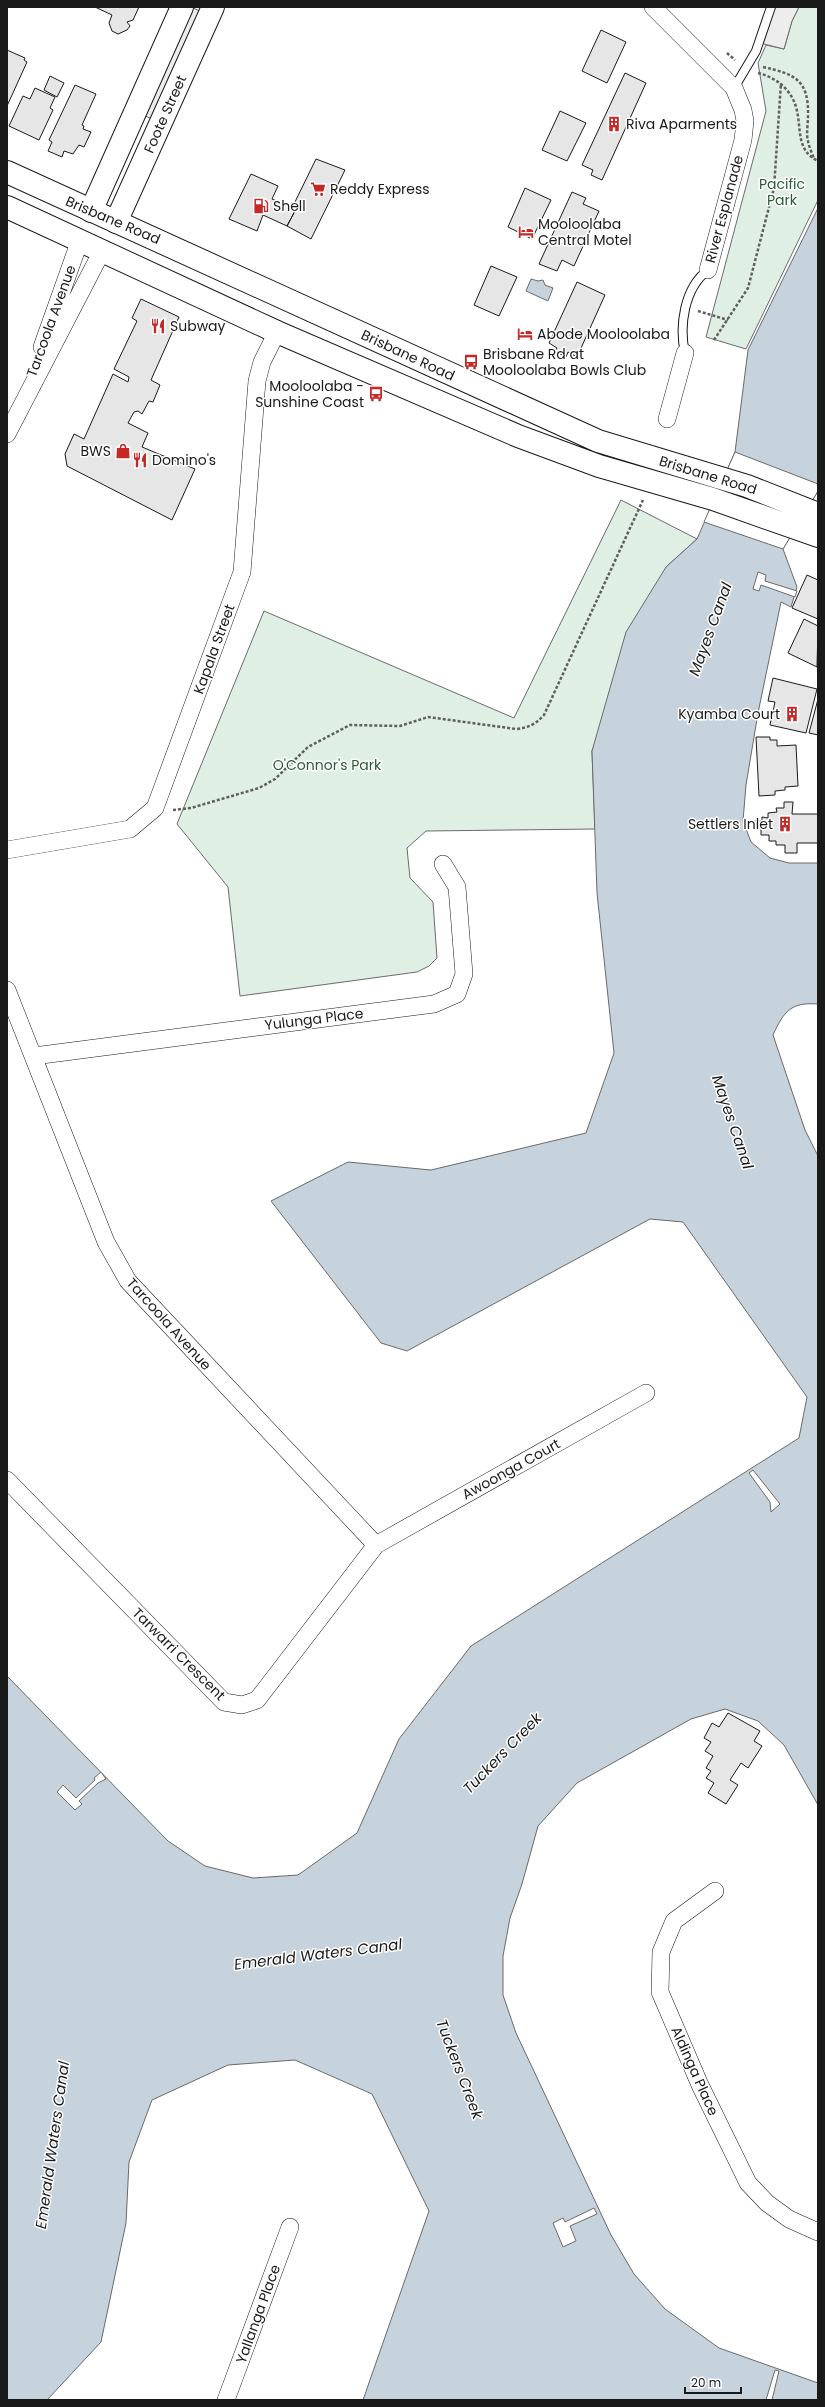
<svg xmlns="http://www.w3.org/2000/svg" width="825" height="2407" font-family="Poppins,sans-serif">
  <style>
    .green { fill: #e0efe3; stroke: #6a6a6a }
    .parking { fill: #ededed; stroke: #6a6a6a }
    .water { fill: #c6d2dc; stroke: #6a6a6a }
    .pier { fill: #fff; stroke: #6a6a6a }
    .building { fill: #e6e6e6; stroke: #1a1a1a }
    .lines { fill: none; stroke-linecap: round; stroke-linejoin: round }
    .lane-casing { stroke: #1a1a1a; stroke-width: 10 }
    .street-casing { stroke: #1a1a1a; stroke-width: 18 }
    .secondary-casing { stroke: #1a1a1a; stroke-width: 24 }
    .primary-casing { stroke: #1a1a1a; stroke-width: 24 }
    .path { stroke: #5f5f5f; stroke-width: 2.5; stroke-dasharray: 3 2; stroke-linecap: butt }
    .lane { stroke: #fff; stroke-width: 8 }
    .street { stroke: #fff; stroke-width: 17 }
    .secondary { stroke: #fff; stroke-width: 22 }
    .primary { stroke: #fff; stroke-width: 22 }
    .labels { text-anchor: middle; dominant-baseline: central; stroke-width: 3; stroke-linejoin: round; paint-order: stroke }
    .street-label { font-size: 14px; fill: #1a1a1a; stroke: #fff }
    .poi-label { font-size: 14px; fill: #1a1a1a; stroke: #fff; text-anchor: start }
    .park-label { font-size: 14px; fill: #2b5a34; stroke: #fff }
    .water-label { font-size: 15px; font-style: italic; fill: #1a1a1a; stroke: #fff }
  </style>
  <rect width="100%" height="100%" fill="#fff"/>
  <path class="green" d="M799,7H818V200L746,349L706,337L766,111L758,63L766,45L784,49L792,21Z
    M621,500L697,539L666,567L592,751L595,829L426,831L407,848L410,878L433,902L437,958L429,966L417,972L240,996L228,887L177,824L264,611L514,718Z"/>
  <path class="parking" d="M191,7L204,13L154,120L141,114Z
    M771,7H799L792,21L784,49L760,43Z"/>
  <path class="water" d="M818,208V491L783,549L797,587L791,607L781,602L758,713L746,785L743,821L751,842L770,858L789,863H818V1004C791,1002 784,1011 773,1035L805,1130L818,1156V1805L784,1745L758,1721L725,1709L691,1719L577,1783L538,1826L522,1884L510,1918L503,1956V1995L516,2033L611,2235L634,2274L665,2309L719,2348L818,2383V2400H363L429,2211L372,2094L295,2060L228,2065L152,2100L129,2162L126,2223L101,2342L47,2400H7V1676L168,1841L205,1866L253,1878L298,1875L357,1833L399,1739L471,1646L799,1438L807,1397L683,1222L650,1219L407,1351L381,1343L271,1201L348,1162L431,1170L586,1133L614,1053L597,893L592,751L626,632L666,567L697,539L735,452L748,350Z
    M531,279L538,281L543,280L545,285L553,288L548,301L526,291Z"/>
  <path class="pier" d="M735,452L818,484V491L783,549L704,522Z
    M758,572L766,575L765,581L797,591L795,597L761,585L759,591L753,589Z
    M753,1470L780,1504L771,1512L770,1502L749,1473Z
    M101,1772L106,1779L98,1783L79,1801L82,1804L75,1810L57,1792L63,1785L76,1798L95,1780L94,1778Z
    M594,2208L597,2214L570,2226L576,2241L563,2247L553,2223L563,2218L565,2222Z
    M775,2370L779,2371L772,2400H766Z"/>
  <path class="building" d="M95,7H139L133,20L127,22L130,26L127,30L118,34L112,31L109,23L112,15Z
    M601,30L626,42L607,83L582,71Z
    M7,50L25,58L24,60L27,62L7,106Z
    M625,73L646,83L602,180L591,175L593,170L582,165Z
    M50,76L64,83L57,97L44,90Z
    M75,85L96,94L82,125L84,126L83,129L91,132L84,147L79,145L73,154L64,151L62,157L48,151L52,142L49,140Z
    M35,88L55,97L50,108L53,110L39,140L9,126L23,96L30,99Z
    M560,111L586,123L567,161L542,150Z
    M316,159L345,170L311,239L287,226L296,209L292,208Z
    M251,174L278,186L272,199L296,209L287,226L263,215L257,231L229,219Z
    M525,188L551,200L532,239L508,227Z
    M572,192L586,198L583,204L599,211L574,266L562,260L557,271L539,264Z
    M491,266L517,277L499,316L474,305Z
    M577,282L605,295L577,357L568,352L566,357L555,351L557,348L549,343Z
    M141,299L179,317L151,380L160,385L153,402L149,401L142,414L138,411L134,412L128,423L148,433L142,447L195,469L172,520L67,466L65,454L74,434L84,439L113,374L128,382L129,377L114,369L137,321L132,318Z
    M807,575L818,580V619L792,608Z
    M804,619L818,626L817,667L788,653Z
    M773,678L817,689L806,733L770,725L775,702L768,701Z
    M818,699V735L809,733Z
    M756,737H770V740H777V746L796,745L798,786L785,787V790L775,791V795L759,796Z
    M784,802H793L792,814H818V843H797V853H785V845H776V841H769V835H761V828H753V821H762V817L768,818V813L777,812L776,808H784Z
    M728,1713L760,1731L754,1741L762,1746L748,1768L741,1763L730,1780L738,1785L726,1804L708,1793L714,1783L706,1778L711,1771L706,1768L713,1756L705,1751L711,1742L704,1738L712,1723L719,1727Z"/>
  <g class="lines">
    <g class="lane-casing">
      <path id="lane" d="M734,88L756,51L771,7
        M685,353C679,326 684,288 708,270"/>
    </g>
    <g class="street-casing">
      <path id="street" d="M653,7L734,88L743,110L745,121L743,140L708,270
        M42,347L80,240
        M667,419L685,353
        M7,434L102,251
        M7,850L130,829L155,808L242,572L257,381L262,362L277,332
        M7,990L106,1242L128,1281L376,1545
        M34,1056L434,1004L457,994L464,974L457,887L443,864
        M7,1480L224,1702L242,1705L257,1700L376,1545L646,1393
        M715,1891L674,1921L661,1952L660,1992L700,2085L748,2183L767,2203L789,2219L818,2232
        M226,2400L290,2227"/>
    </g>
    <g class="secondary-casing">
      <path id="secondary" d="M91,211L182,7
        M116,222L213,7"/>
    </g>
    <g class="primary-casing">
      <path id="primary" d="M7,172L598,441L747,486L818,514
        M7,207L277,332L518,436L599,466L713,499L818,536"/>
    </g>
    <path class="path" d="M727,53L735,60
      M763,67C795,74 809,80 808,116C808,124 806,134 808,141C809,147 812,153 814,159
      M758,73C775,77 791,89 796,107C802,127 795,150 818,161
      M698,311L728,320
      M714,340L748,288L774,188L781,83
      M173,810L191,808L259,788L275,779L308,747L350,725L400,726L428,717L516,729C528,728 536,724 544,715L643,500"/>
    <use href="#lane" class="lane"/>
    <use href="#street" class="street"/>
    <use href="#secondary" class="secondary"/>
    <use href="#primary" class="primary"/>
  </g>
  <defs>
    <g id="building-bare" transform="scale(1.2)"><path d="M-4-6H4V6H1V3H-1V6H-4ZM-2.5-4.3h1.7v1.8h-1.7ZM.8-4.3h1.7v1.8H.8ZM-2.5-1h1.7V.8h-1.7ZM.8-1h1.7V.8H.8Z" fill="#c62828" stroke="#fff" stroke-width="2.5" paint-order="stroke"/></g>
    <g id="supermarket-bare" transform="scale(1.2)"><path d="M-6-5.5h2.5l.6 2H6L4.5 2H-2.5L-4.4-4H-6ZM-1.5 3.2a1.3 1.3 0 1 0 .1 0ZM3 3.2a1.3 1.3 0 1 0 .1 0Z" fill="#c62828" stroke="#fff" stroke-width="2.5" paint-order="stroke"/></g>
    <g id="fuel-bare" transform="scale(1.2)"><path d="M-5.5-6h7V0h2V4h1.3V-2.5L3-4.5l.8-.8L6-3V5H2.5V1h-1V6h-7ZM-4.2-4.7v3.2H.2V-4.7Z" fill="#c62828" stroke="#fff" stroke-width="2.5" paint-order="stroke"/></g>
    <g id="hotel-bare" transform="scale(1.2)"><path d="M-6-4.5h1.5V1H6V5H4.5V3h-9V5H-6ZM-4 0a1.8 1.8 0 1 1 3.6 0ZM.5 0V-2.5h3Q6-2.5 6 0Z" fill="#c62828" stroke="#fff" stroke-width="2.5" paint-order="stroke"/></g>
    <g id="restaurant-bare" transform="scale(1.2)"><path d="M-5-6h1v4h1v-4h1v4h1v-4h1v5L-1.5 .5V6h-2V.5L-5-1ZM5-6V6H3V1.5H1.5Q1.5-4 5-6Z" fill="#c62828" stroke="#fff" stroke-width="2.5" paint-order="stroke"/></g>
    <g id="bus-bare" transform="scale(1.2)"><path d="M-5-6H5V4H4V6H2V4H-2V6H-4V4H-5ZM-3.5-4V0h7V-4ZM-3.5 1.2v1.5H-2V1.2ZM2 1.2v1.5H3.5V1.2Z" fill="#c62828" stroke="#fff" stroke-width="2.5" paint-order="stroke"/></g>
    <g id="shop-bare" transform="scale(1.2)"><path d="M-5-2.5h2.3a2.7 3.5 0 0 1 5.4 0H5L5.5 6h-11ZM-1.5-2.5h3a1.5 2.3 0 0 0-3 0Z" fill="#c62828" stroke="#fff" stroke-width="2.5" paint-order="stroke"/></g>
  </defs>
  <g fill-rule="evenodd">
    <use href="#building-bare" x="614" y="124"/>
    <use href="#supermarket-bare" x="318" y="189"/>
    <use href="#fuel-bare" x="261" y="206"/>
    <use href="#hotel-bare" x="526" y="232"/>
    <use href="#restaurant-bare" x="158" y="326"/>
    <use href="#hotel-bare" x="525" y="334"/>
    <use href="#bus-bare" x="471" y="362"/>
    <use href="#bus-bare" x="376" y="394"/>
    <use href="#shop-bare" x="123" y="451"/>
    <use href="#restaurant-bare" x="140" y="460"/>
    <use href="#building-bare" x="792" y="714"/>
    <use href="#building-bare" x="785" y="824"/>
  </g>
  <g class="labels">
    <g class="street-label">
      <text transform="translate(165 114) rotate(-66)">Foote Street</text>
      <text transform="translate(724 209) rotate(-75)">River Esplanade</text>
      <text transform="translate(113 220) rotate(23)">Brisbane Road</text>
      <text transform="translate(51 321) rotate(-70)">Tarcoola Avenue</text>
      <text transform="translate(408 355) rotate(25)">Brisbane Road</text>
      <text transform="translate(708 475) rotate(17)">Brisbane Road</text>
      <text transform="translate(214 649) rotate(-70)">Kapala Street</text>
      <text transform="translate(314 1019) rotate(-7)">Yulunga Place</text>
      <text transform="translate(169 1324) rotate(48)">Tarcoola Avenue</text>
      <text transform="translate(511 1469) rotate(-29)">Awoonga Court</text>
      <text transform="translate(179 1654) rotate(45)">Tarwarri Crescent</text>
      <text transform="translate(695 2071) rotate(66)">Aldinga Place</text>
      <text transform="translate(258 2314) rotate(-70)">Yallanga Place</text>
    </g>
    <g class="poi-label">
      <text x="626" y="124">Riva Aparments</text>
      <text x="330" y="189">Reddy Express</text>
      <text x="273" y="206">Shell</text>
      <text x="538" y="224">Mooloolaba<tspan x="538" dy="16">Central Motel</tspan></text>
      <text x="170" y="326">Subway</text>
      <text x="537" y="334">Abode Mooloolaba</text>
      <text x="483" y="354">Brisbane Rd at<tspan x="483" dy="16">Mooloolaba Bowls Club</tspan></text>
      <text x="364" y="386" text-anchor="end">Mooloolaba -<tspan x="364" dy="16">Sunshine Coast</tspan></text>
      <text x="111" y="451" text-anchor="end">BWS</text>
      <text x="152" y="460">Domino's</text>
      <text x="780" y="714" text-anchor="end">Kyamba Court</text>
      <text x="773" y="824" text-anchor="end">Settlers Inlet</text>
    </g>
    <g class="park-label">
      <text x="782" y="184">Pacific<tspan x="782" dy="16">Park</tspan></text>
      <text x="327" y="765">O'Connor's Park</text>
    </g>
    <g class="water-label">
      <text transform="translate(710 629) rotate(-70)">Mayes Canal</text>
      <text transform="translate(733 1122) rotate(71)">Mayes Canal</text>
      <text transform="translate(502 1753) rotate(-46)">Tuckers Creek</text>
      <text transform="translate(318 1954) rotate(-7)">Emerald Waters Canal</text>
      <text transform="translate(460 2069) rotate(69)">Tuckers Creek</text>
      <text transform="translate(52 2145) rotate(-82)">Emerald Waters Canal</text>
    </g>
  </g>
  <rect width="825" height="2407" fill="none" stroke="#1a1a1a" stroke-width="16"/>
  <path d="M685 2387v6h56v-6" fill="none" stroke="#1a1a1a" stroke-width="2"/>
  <text x="691" y="2387" font-size="12" fill="#1a1a1a" stroke="#ffffff" stroke-width="3" paint-order="stroke">20 m</text>
</svg>
